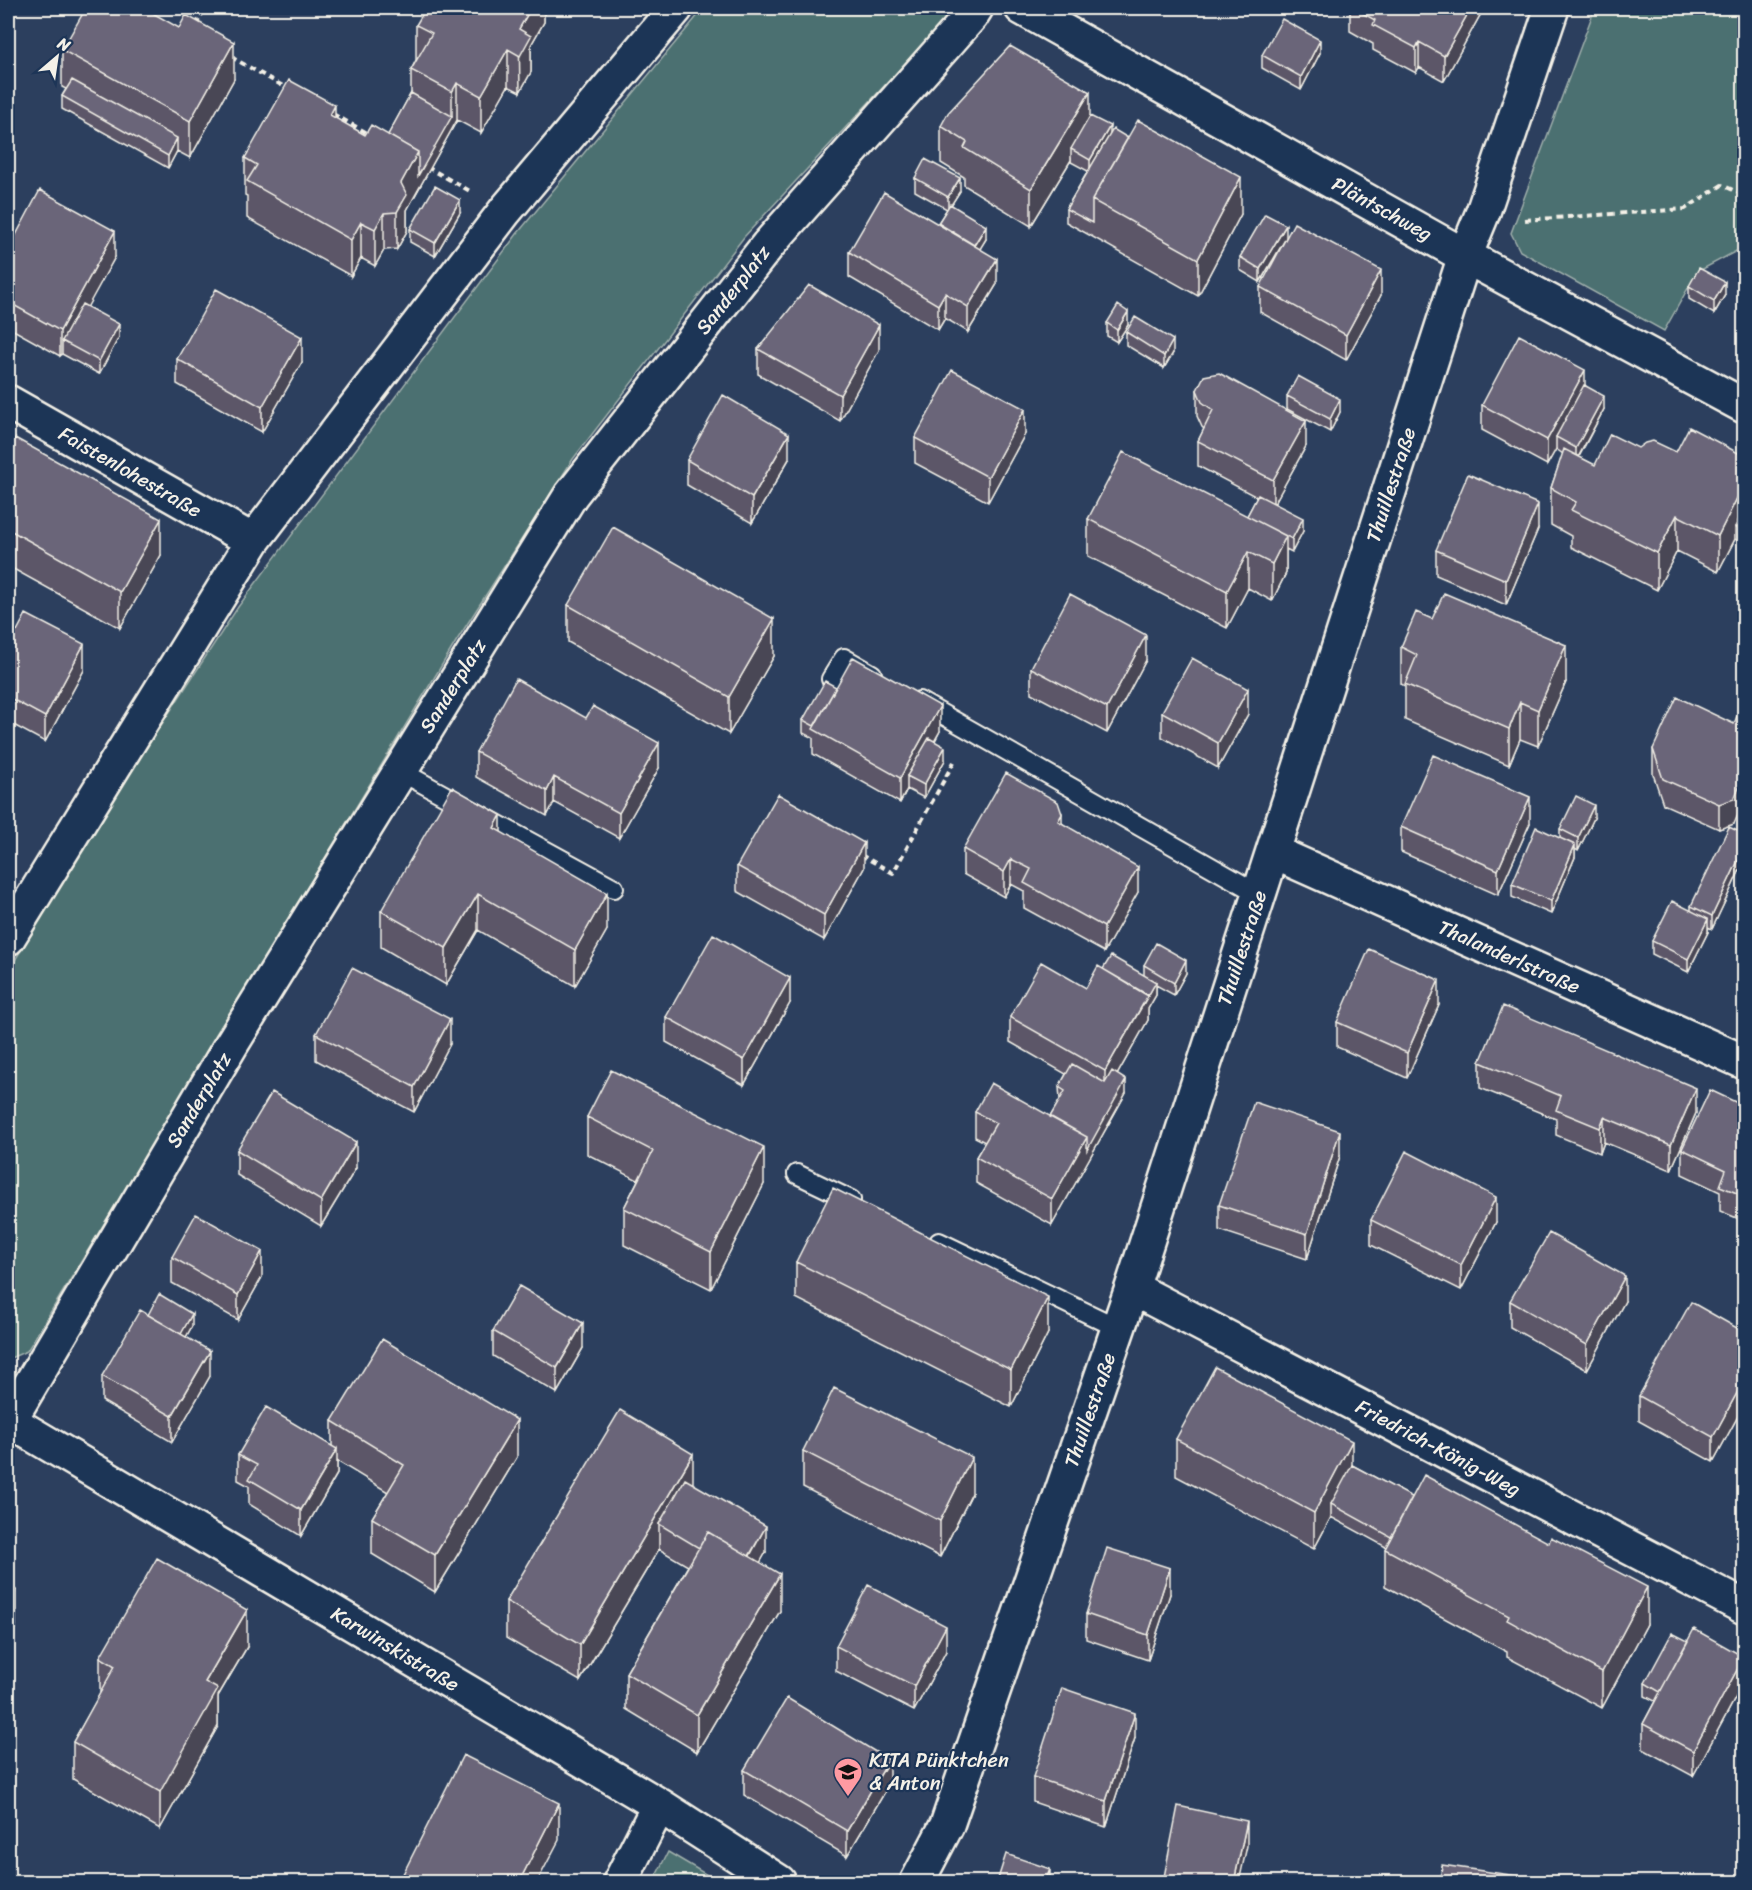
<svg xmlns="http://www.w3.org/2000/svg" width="1752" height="1890" font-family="Sriracha,sans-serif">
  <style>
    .green { fill: #4c6f71; stroke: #a0b0ac; stroke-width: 1.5 }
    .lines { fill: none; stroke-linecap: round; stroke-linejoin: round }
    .lane-casing { stroke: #f4f1e8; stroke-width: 22 }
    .street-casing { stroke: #f4f1e8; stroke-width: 38 }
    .path { stroke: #f4f1e8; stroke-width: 4; stroke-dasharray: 6 4.5; stroke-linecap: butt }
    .lane { stroke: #1d3557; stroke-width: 18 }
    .street { stroke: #1d3557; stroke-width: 33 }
    .wall { fill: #5b5768; stroke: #f4f1e8; stroke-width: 1.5 }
    .shaded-wall { fill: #4a4755; stroke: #f4f1e8; stroke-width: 1.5 }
    .building { fill: #6a6579; stroke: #f4f1e8; stroke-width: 1.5 }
    .labels { text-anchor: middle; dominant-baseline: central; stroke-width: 4.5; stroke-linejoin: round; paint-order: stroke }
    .street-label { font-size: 20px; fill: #f4f1e8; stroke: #1d3557 }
    .poi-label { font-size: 20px; fill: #f4f1e8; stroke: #1d3557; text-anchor: start }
  </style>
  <rect width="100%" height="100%" fill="#2c3f5e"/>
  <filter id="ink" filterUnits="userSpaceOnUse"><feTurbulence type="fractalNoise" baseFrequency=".0167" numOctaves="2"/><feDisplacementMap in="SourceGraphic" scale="12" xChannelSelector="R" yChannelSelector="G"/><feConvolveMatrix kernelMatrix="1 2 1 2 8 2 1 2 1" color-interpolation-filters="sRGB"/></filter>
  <g filter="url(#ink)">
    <path class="green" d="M704,8H940L951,14L744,237L573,459L457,640L27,1351L8,1359V972L83,845L238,607L517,234Z
      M1595,8H1744V247L1697,272L1664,331L1520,251L1511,233Z
      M668,1852L719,1882H653Z"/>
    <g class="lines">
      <g class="lane-casing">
        <path id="lane" d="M831,679L844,658L872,674
          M919,701L1259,894
          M400,771L614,888
          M797,1174L851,1200
          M939,1242L1118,1328"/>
      </g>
      <g class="street-casing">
        <path id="street" d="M1022,8L1465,256L1744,406
          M8,402L253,541
          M1273,852L1744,1062
          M8,938L253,541L505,211L676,8
          M1132,1288L1744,1607
          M8,1420L659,1805L779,1882
          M9,1421L231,1045L571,495L768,245L971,16L976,8
          M620,1882L659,1805
          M917,1882L947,1825L1132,1288L1465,256L1483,212L1552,8"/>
      </g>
      <path class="path" d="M196,25L205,8
        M231,57L290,90
        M333,114L371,135
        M427,167L470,191
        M1525,220L1685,209L1722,185L1744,195
        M861,855L893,873L955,760"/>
      <use href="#lane" class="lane"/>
      <use href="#street" class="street"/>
    </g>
    <path class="wall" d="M151,8V12L234,79L190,158L177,151L168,168L62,109V96L66,89L62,87V50Z
      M544,8V22L531,45V72L520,92L508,86L481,133L457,120L407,210V231L397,249L384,250L375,266L361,258L351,276L247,218V196L245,195V158L335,118L365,135H388L411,93V70L416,60V25Z
      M1350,8H1484L1444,81L1419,67L1416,73L1373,50V44L1350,31Z
      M1320,53L1301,90L1262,68V55Z
      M1090,116L1110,135L1241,214L1198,296L1066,222V209L1088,171L1071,162V160L1031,226L964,185V177L941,163V126Z
      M915,178L960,191L951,205L986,239L980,248L997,284L968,332L945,318L938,330L849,277V252L938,223L947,209L915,191Z
      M460,213L435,256L410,242V229Z
      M1286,238L1260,282L1240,270V257Z
      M8,250L115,257L87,306L119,337L99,374L62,354L60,356L8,327Z
      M1689,286L1725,295L1714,314L1689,299Z
      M1260,287L1381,295L1346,360L1260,312Z
      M1107,323L1128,325L1117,342L1107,336Z
      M1126,332L1173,353L1164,368L1126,345Z
      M758,349L879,350L840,421L758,374Z
      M177,359L302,362L262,432L177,384Z
      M1585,385L1604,409L1579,457L1595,465L1638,448L1676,452L1744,456V545L1735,539L1718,572L1677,551L1657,590L1571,547V536L1551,525V488L1563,454L1556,449L1547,465L1482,430V405Z
      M1197,390L1306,446L1274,504L1303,531L1292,552L1286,549V573L1272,601L1248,588L1227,628L1088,556V519L1247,516L1257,497L1198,466V441L1204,429L1202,427L1197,416Z
      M1287,396L1340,412L1330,432L1287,409Z
      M1025,434L988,502L915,463V438Z
      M8,452L161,555L120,628L8,566Z
      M789,459L752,523L687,485V460Z
      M1538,529L1506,605L1436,575V550Z
      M568,605L774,656L729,734L568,642Z
      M8,626L84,670L45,742L8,722Z
      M1401,647L1566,682L1538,746L1520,739L1509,765L1405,720V686L1401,684Z
      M1146,660L1107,733L1031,693V668Z
      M836,687L940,731L935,741L945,760L924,798L907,789L900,803L813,754V738L803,733V720Z
      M1162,712L1248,714L1218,768L1162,737Z
      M1734,724V824L1719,829L1663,804L1653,774V749Z
      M476,752L659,768L619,838L554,802L547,816L476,777Z
      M1594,818L1578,851L1575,849V857L1551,914L1512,897V884L1560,838V829Z
      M1062,823L1138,892L1104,952L1024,908V891L1011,884L1004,897L963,874V849Z
      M1530,823L1498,895L1401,852V827Z
      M501,832L607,930L575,986L478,930L446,985L381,947V911Z
      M1744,834V861L1712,929L1708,927V932L1688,972L1652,954V941L1691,910V906Z
      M737,866L864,868L824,940L737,891Z
      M1744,924V946L1741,945V932Z
      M1144,965L1186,973L1174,995L1156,985V995L1148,1009V1020L1117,1075L1126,1093L1052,1225L976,1183V1157L985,1142L975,1137V1112L1050,1117L1060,1100L1059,1087L1066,1074L1010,1042V1017L1086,988L1103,969L1144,975Z
      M790,1003L744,1085L666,1042V1017Z
      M1439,1005L1407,1078L1337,1047V1022Z
      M316,1034L450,1044L414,1112L316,1060Z
      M1480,1062L1696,1113L1671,1170L1604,1142L1600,1153L1556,1135V1119L1480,1088Z
      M1744,1106V1221L1720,1211V1192L1682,1174V1149Z
      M587,1117L764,1184L711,1289L624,1245V1208L638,1180L587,1154Z
      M237,1150L356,1168L321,1226L237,1175Z
      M1340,1156L1307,1259L1219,1230V1205Z
      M1371,1220L1496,1222L1461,1290L1371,1245Z
      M172,1257L262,1277L238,1320L172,1283Z
      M796,1262L1048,1333L1011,1407L796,1298Z
      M1510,1301H1625L1587,1370L1510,1327Z
      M148,1315L192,1326L186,1337L210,1376L172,1442L102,1401V1376Z
      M493,1331L583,1348L557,1393L493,1356Z
      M1744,1332V1405L1713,1462L1639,1421V1396Z
      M332,1421L517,1457L435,1592L372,1554V1518L388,1492L337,1461V1474L301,1536L249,1504V1486L238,1480V1455L332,1446Z
      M1176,1439L1352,1465L1647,1624L1602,1708L1507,1657V1652L1385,1586V1549L1386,1547L1331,1517L1314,1549L1176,1476Z
      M803,1451L972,1493L940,1557L803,1487Z
      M693,1484L766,1552L760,1562L780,1611L697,1752L626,1709V1673L688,1566L659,1549L580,1681L506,1638V1601Z
      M1170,1594L1148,1660L1086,1639V1614Z
      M1688,1641L1744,1656V1682L1693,1776L1643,1749V1724L1655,1701L1645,1696V1683Z
      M836,1646L946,1651L914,1711L836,1671Z
      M247,1647L218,1696V1726L160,1829L73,1779V1742L100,1694V1657Z
      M1135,1738L1106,1827L1033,1802V1777Z
      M744,1770L889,1785L847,1856L744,1795Z"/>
    <path class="shaded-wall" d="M144,8H151V32Z
      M531,8H544V22L531,45V72L520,92L519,29Z
      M1471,8H1484L1444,81V56Z
      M1320,40V53L1301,90V77Z
      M234,42V79L190,158V121Z
      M1419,42V67L1416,73V48Z
      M508,49V86L481,133V96Z
      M457,83V120L407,210V231L397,249V212L401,183L418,152L452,116V92Z
      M1090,92V128L1071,149V160L1031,226V189Z
      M335,105V142L330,115Z
      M1110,126V139L1090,173V160Z
      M177,138V151L168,168V156Z
      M1241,177V214L1198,296V259Z
      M960,178V191L948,210V197Z
      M460,200V213L435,256V243Z
      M384,213V250L375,266V229Z
      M361,222V258L351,276V240Z
      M1286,225V238L1260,282V269Z
      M986,226V239L969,267V254Z
      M115,231V257L67,344L62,341V354L60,356V331Z
      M997,259V284L968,332V307Z
      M1381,270V295L1346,360V335Z
      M1725,282V295L1714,314V301Z
      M945,293V318L938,330V305Z
      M1128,312V325L1117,342V330Z
      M119,324V337L99,374V361Z
      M879,325V350L840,421V395Z
      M302,337V362L262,432V407Z
      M1173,340V353L1164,368V356Z
      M1585,370V395L1556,437V449L1547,465V440Z
      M1604,396V409L1576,461V448Z
      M1340,399V412L1330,432V419Z
      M1025,409V434L988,502V477Z
      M1306,421V446L1273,506V480Z
      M789,434V459L752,523V498Z
      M1744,484V521L1735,527V539L1718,572V536Z
      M1538,504V529L1506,605V580Z
      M1677,515V551L1657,590V553Z
      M1303,518V531L1292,552V539Z
      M161,519V555L120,628V592Z
      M1286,536V573L1272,601V564Z
      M1248,552V588L1227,628V591Z
      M774,619V656L729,734V697Z
      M1146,635V660L1107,733V708Z
      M84,644V670L45,742V717Z
      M1566,645V682L1538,746V710Z
      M1248,689V714L1218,768V743Z
      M1520,702V739L1509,765V729Z
      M940,706V731L913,779L907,776V789L900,803V778Z
      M659,743V768L619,838V813Z
      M945,747V760L924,798V785Z
      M1744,776V801L1734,824L1719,829V804Z
      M554,777V802L547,816V791Z
      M1530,797V823L1498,895V870Z
      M1594,805V818L1578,851V838Z
      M1062,814V839L1058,821Z
      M501,815V852L494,828Z
      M864,843V868L824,940V915Z
      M1575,845V857L1551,914V901Z
      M1744,848V861L1712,929V916Z
      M1011,859V884L1004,897V872Z
      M1138,867V892L1104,952V927Z
      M607,893V930L575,986V950Z
      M478,894V930L446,985V948Z
      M1708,919V932L1688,972V959Z
      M1186,960V973L1174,995V983Z
      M790,978V1003L744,1085V1060Z
      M1439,980V1005L1407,1078V1053Z
      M1156,982V995L1148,1009V1020L1105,1096V1071Z
      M450,1019V1044L414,1112V1087Z
      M1126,1080V1093L1052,1225V1199L1087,1137Z
      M1696,1088V1113L1671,1170V1145Z
      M1604,1117V1142L1600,1153V1128Z
      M1340,1131V1156L1307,1259V1234Z
      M356,1142V1168L321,1226V1201Z
      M764,1147V1184L711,1289V1252Z
      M1496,1197V1222L1461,1290V1265Z
      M262,1251V1277L238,1320V1295Z
      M1625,1276V1301L1587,1370V1345Z
      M1048,1297V1333L1011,1407V1370Z
      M192,1314V1326L180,1348V1335Z
      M583,1323V1348L557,1393V1368Z
      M210,1351V1376L172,1442V1416Z
      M1744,1380V1405L1713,1462V1437Z
      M517,1420V1457L435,1592V1555Z
      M1352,1441V1478L1331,1504V1517L1314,1549V1513Z
      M337,1449V1474L301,1536V1510Z
      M693,1454V1490L659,1524V1549L580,1681V1645Z
      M972,1457V1493L940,1557V1521Z
      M766,1526V1552L745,1590V1565Z
      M1170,1568V1594L1148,1660V1635Z
      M780,1574V1611L697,1752V1715Z
      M1647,1587V1624L1602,1708V1672Z
      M16,1590V1626L8,1641V1605Z
      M247,1610V1647L218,1696V1726L160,1829V1792L205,1682Z
      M946,1626V1651L914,1711V1686Z
      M1744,1657V1682L1693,1776V1751Z
      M1135,1713V1738L1106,1827V1801Z
      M889,1760V1785L847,1856V1831Z
      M559,1803V1840L537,1882H519Z
      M1247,1821V1846L1239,1882H1234Z
      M1050,1869V1882H1045Z"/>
    <path class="building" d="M86,8H144L179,28L186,15L234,42L190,121L62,50Z
      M426,8H531L519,29L531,36L520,56L508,49L481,96L457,83L452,92L411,70L432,33L416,25Z
      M1353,8H1471L1444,56L1419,42L1416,48L1373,25L1375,20Z
      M1282,19L1320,40L1301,77L1262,55Z
      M1010,46L1090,92L1031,189L964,148L967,142L941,126L948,113Z
      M72,80L177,138L168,156L62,96Z
      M289,80L335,105L330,115L365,135L371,125L418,152L401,183L407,195L397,212L384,213L375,229L361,222L351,240L247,181L257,165L245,158Z
      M411,93L452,116L418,176V152L388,135Z
      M1090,116L1110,126L1090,160L1071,149Z
      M1138,120L1241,177L1198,259L1092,200Z
      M1113,129L1128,138L1092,200V223L1066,209Z
      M925,159L960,178L948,197L915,178Z
      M435,186L460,200L435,243L410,229Z
      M40,190L115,231L60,331L8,302V250Z
      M884,192L997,259L968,307L945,293L938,305L849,252Z
      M950,204L986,226L974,245L938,223Z
      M1265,214L1286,225L1260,269L1240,257Z
      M1294,223L1381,270L1346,335L1260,287Z
      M1699,268L1725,282L1714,301L1689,286Z
      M809,285L879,325L840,395L758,349Z
      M216,289L302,337L262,407L177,359Z
      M82,304L119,324L99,361L62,341Z
      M1118,305L1128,312L1117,330L1107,323Z
      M1135,317L1173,340L1164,356L1126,332Z
      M1519,335L1585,370L1547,440L1482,405Z
      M952,370L1025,409L988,477L915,438Z
      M1219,373L1306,421L1273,480L1198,441L1213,410L1202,402L1197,390L1204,376Z
      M1298,376L1340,399L1330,419L1287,396Z
      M1584,385L1604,396L1576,448L1556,437Z
      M723,395L789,434L752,498L687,460Z
      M1689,427L1744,456V484L1718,536L1677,515L1657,553L1571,510L1576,502L1551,488L1564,449L1595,465L1610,434L1638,448L1645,443L1653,441L1676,452Z
      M15,438L161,519L120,592L8,529V452Z
      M1123,452L1286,536L1272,564L1248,552L1227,591L1088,519Z
      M1468,474L1538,504L1506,580L1436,550Z
      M1258,495L1303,518L1292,539L1247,516Z
      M1744,509V532L1735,527Z
      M613,527L774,619L729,697L568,605Z
      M1444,593L1566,645L1538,710L1520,702L1509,729L1405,684L1417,655L1401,647L1416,612L1432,619Z
      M1070,594L1146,635L1107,708L1031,668Z
      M26,614L84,644L45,717L8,697V626L17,631Z
      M853,657L940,706L900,778L813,729Z
      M1192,658L1248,689L1218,743L1162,712Z
      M516,679L586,718L593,706L659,743L619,813L554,777L547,791L476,752Z
      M825,681L836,687L814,726L803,720Z
      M1677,697L1734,724L1737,716L1744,719V776L1734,799L1719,804L1663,779L1653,749Z
      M929,738L945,747L924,785L907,776Z
      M1433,755L1530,797L1498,870L1401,827Z
      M1006,773L1058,802L1062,814L1058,821L1138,867L1104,927L1024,883L1031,869L1011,859L1004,872L963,849Z
      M452,787L501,815L494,828L607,893L575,950L478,894L446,948L381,911Z
      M778,794L864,843L824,915L737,866Z
      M1576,796L1594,805L1578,838L1560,829Z
      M1536,827L1575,845L1551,901L1512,884Z
      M1729,827L1744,834V848L1712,916L1691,906Z
      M1672,901L1708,919L1688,959L1652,941Z
      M1744,924V934L1741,932Z
      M713,934L790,978L744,1060L666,1017Z
      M1156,943L1186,960L1174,983L1144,965Z
      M1369,949L1439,980L1407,1053L1337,1022Z
      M1111,956L1156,982L1148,996L1103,969Z
      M1041,962L1086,988L1098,966L1148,995L1105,1071L1010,1017Z
      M352,968L450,1019L414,1087L316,1034Z
      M1503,1006L1696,1088L1671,1145L1604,1117L1600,1128L1556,1110L1561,1096L1480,1062Z
      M1072,1064L1105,1083L1112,1071L1126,1080L1087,1150V1137L1050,1117L1065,1091L1059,1087Z
      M611,1070L764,1147L711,1252L624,1208L653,1151L587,1117Z
      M991,1083L1087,1137L1052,1199L976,1157L996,1123L975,1112Z
      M1710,1090L1744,1106V1196L1720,1186L1726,1170L1682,1149Z
      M272,1092L356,1142L321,1201L237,1150Z
      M1254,1102L1340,1131L1307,1234L1219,1205Z
      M1406,1151L1496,1197L1461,1265L1371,1220Z
      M833,1188L1048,1297L1011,1370L796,1262Z
      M196,1214L262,1251L238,1295L172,1257Z
      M1549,1233L1625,1276L1587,1345L1510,1301Z
      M519,1286L583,1323L557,1368L493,1331Z
      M159,1294L192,1314L181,1334L148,1315Z
      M1691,1302L1744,1332V1380L1713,1437L1639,1396Z
      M140,1310L210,1351L172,1416L102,1376Z
      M382,1339L517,1420L435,1555L372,1518L404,1465L332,1421Z
      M1215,1367L1352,1441L1314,1513L1176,1439Z
      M834,1388L972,1457L940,1521L803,1451Z
      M266,1407L337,1449L301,1510L249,1479L257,1465L238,1455Z
      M620,1410L693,1454L580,1645L506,1601Z
      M1352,1465L1412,1497L1391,1537L1331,1504Z
      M1424,1475L1549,1543L1551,1537L1647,1587L1602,1672L1507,1620L1509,1616L1385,1549Z
      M685,1479L766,1526L749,1556L708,1532L699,1548L659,1524Z
      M708,1532L780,1574L697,1715L626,1673Z
      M1107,1548L1170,1568L1148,1635L1086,1614Z
      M157,1558L247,1610L205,1682L218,1689L160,1792L73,1742L115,1666L100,1657Z
      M8,1585L16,1590L8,1605Z
      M868,1585L946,1626L914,1686L836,1646Z
      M1694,1629L1744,1657L1693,1751L1643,1724Z
      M1672,1633L1688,1641L1660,1692L1645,1683Z
      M1062,1688L1135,1713L1106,1801L1033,1777Z
      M787,1698L889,1760L847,1831L744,1770Z
      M463,1755L559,1803L519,1882H399Z
      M1178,1806L1247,1821L1234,1882H1163Z
      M1006,1854L1050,1869L1045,1882H997Z
      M1442,1865L1523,1877L1522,1882H1440Z"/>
  </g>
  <defs>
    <g id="school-pin" transform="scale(1.5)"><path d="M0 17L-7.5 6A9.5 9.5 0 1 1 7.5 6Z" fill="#ff9aa2" stroke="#1d3557"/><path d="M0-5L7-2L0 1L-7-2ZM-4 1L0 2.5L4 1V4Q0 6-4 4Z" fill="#111"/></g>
  </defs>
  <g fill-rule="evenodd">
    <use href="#school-pin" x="848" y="1772"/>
  </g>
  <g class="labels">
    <g class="street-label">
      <text transform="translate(1382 209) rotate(29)">Pläntschweg</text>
      <text transform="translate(733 290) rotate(-52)">Sanderplatz</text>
      <text transform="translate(130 472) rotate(30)">Faistenlohestraße</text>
      <text transform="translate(1391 485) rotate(-72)">Thuillestraße</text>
      <text transform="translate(453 686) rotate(-58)">Sanderplatz</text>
      <text transform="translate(1242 948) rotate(-72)">Thuillestraße</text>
      <text transform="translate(1509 957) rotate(24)">Thalanderlstraße</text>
      <text transform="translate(199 1100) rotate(-59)">Sanderplatz</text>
      <text transform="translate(1090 1410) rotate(-71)">Thuillestraße</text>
      <text transform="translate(1438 1448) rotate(28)">Friedrich-König-Weg</text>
      <text transform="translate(395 1649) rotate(31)">Karwinskistraße</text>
    </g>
    <g class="poi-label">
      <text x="869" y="1760">KITA Pünktchen<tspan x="869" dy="23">&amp; Anton</tspan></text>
    </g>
  </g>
  <rect width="1752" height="1890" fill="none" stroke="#1d3557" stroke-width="30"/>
  <rect x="15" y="15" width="1722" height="1860" fill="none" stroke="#f4f1e8" stroke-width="2" filter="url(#ink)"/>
  <g transform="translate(57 57) rotate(29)" stroke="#1d3557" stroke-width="4.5" paint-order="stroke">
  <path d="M0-4.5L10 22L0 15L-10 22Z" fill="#f4f1e8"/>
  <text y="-9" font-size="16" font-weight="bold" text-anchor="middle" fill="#f4f1e8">N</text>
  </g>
</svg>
